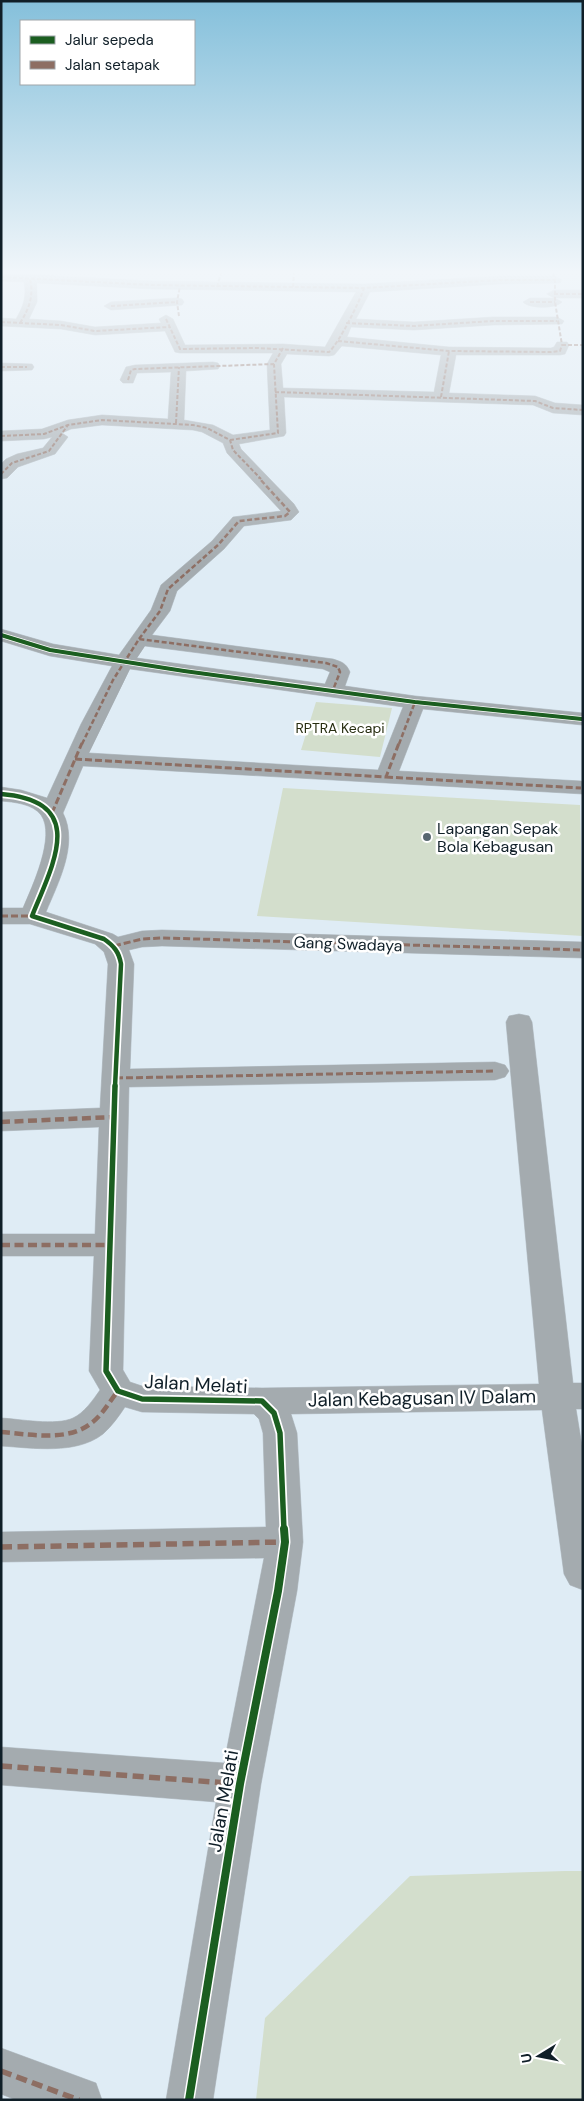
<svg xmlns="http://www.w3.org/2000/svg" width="584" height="2101" font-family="'DM Sans',sans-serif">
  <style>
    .green { fill: #d3decc }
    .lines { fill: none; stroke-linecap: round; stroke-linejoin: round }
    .minor-casing { stroke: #bbc6ce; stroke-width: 1 }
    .minor { fill: #a4abaf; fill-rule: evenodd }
    .quiet-far4 { stroke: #8d6e63; stroke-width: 2; stroke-dasharray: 4 2; stroke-linecap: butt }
    .quiet-far3 { stroke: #8d6e63; stroke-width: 2.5; stroke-dasharray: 5 2.5; stroke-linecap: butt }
    .quiet-far2 { stroke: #8d6e63; stroke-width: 3; stroke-dasharray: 7 3; stroke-linecap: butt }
    .quiet-far1 { stroke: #8d6e63; stroke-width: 4.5; stroke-dasharray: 9 4.5; stroke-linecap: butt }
    .quiet { stroke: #8d6e63; stroke-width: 5.5; stroke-dasharray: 11 5.5; stroke-linecap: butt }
    .cycleway-far3-casing { stroke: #fff; stroke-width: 5.5 }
    .cycleway-far2-casing { stroke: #fff; stroke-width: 8 }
    .cycleway-far1-casing { stroke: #fff; stroke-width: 9 }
    .cycleway-casing { stroke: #fff; stroke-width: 11 }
    .cycleway-far3 { stroke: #1b5e20; stroke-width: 4 }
    .cycleway-far2 { stroke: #1b5e20; stroke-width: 4.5 }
    .cycleway-far1 { stroke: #1b5e20; stroke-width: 5.5 }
    .cycleway { stroke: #1b5e20; stroke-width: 8 }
    .poi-dot { fill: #586770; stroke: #fff; stroke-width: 2 }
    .labels { text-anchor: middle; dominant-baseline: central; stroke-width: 5; stroke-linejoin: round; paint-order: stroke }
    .far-park-label { font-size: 14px; fill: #272d10; stroke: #fff }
    .poi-label { font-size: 16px; fill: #101f28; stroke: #fff; text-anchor: start }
    .street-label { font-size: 16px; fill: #101f28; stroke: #fff }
    .near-street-label { font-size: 19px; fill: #101f28; stroke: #fff }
  </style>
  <rect width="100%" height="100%" fill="#dfecf5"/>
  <path class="green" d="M316,702L392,708L380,757L301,750Z
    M283,788L580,805L583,936L257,916Z
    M565,1871H583V2100H256L265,2018L410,1876Z"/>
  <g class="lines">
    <g class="minor-casing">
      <path id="minor" d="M1,273L152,281L364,284L499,276H555L562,280L560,283L499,284L370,292L356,319L414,322L493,317H557L564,321L562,324L493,325L414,330L351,327L347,337L449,347L551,348L554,347L557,342H567L569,345L565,354L560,355H456L449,393L535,396L555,403L583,405V415L553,413L533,405L284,397L286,433L284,436L239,444L241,449L294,504L299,512L291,520L244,526L224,549L177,591L170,611L152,635L333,659C342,662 346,663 350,672L345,686L415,696L583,713L582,725L423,709L399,771L581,781L583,782V794L83,766L63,813C79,844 58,883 46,912L113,934L118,937L142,931L162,930L583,942V958L162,946L142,947L129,950L134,964L130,1069L495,1062L505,1065L509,1071L505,1077L495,1080L129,1087L123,1370L130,1382L142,1386L262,1388L539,1384L506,1022L509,1016L519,1014L529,1016L532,1022L573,1383H583V1409H576L583,1452V1590L570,1585L564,1574L542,1410L291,1414L297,1433L303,1542L297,1591L261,1784L213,2100H166L216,1802L1,1785V1747L224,1763L264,1558L1,1562V1532L266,1527L263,1433L259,1419L254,1414L142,1412L125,1407C119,1416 112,1426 103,1434C76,1455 33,1448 1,1446V1418C20,1419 56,1426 73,1418C84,1413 93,1400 100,1390L89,1371L94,1256H1V1234H95L99,1127L1,1131V1112L100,1108L108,964L104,952L95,944L30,924H1V908H23C32,887 56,836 41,815C33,804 14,802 1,801V787L21,790L47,798L81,724L112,666L50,656L1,641V629L53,644L119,655L151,610L161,585L212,541L233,517L281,511L227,453L223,443L202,432L193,430L102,425L71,429L62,433L68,437L55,454L18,467L7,478L1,479V464L6,459L17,454L43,448L52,437L44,439L1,441V431L42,429L68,420L102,415L168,419L171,372L137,373L133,383H123L120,380L126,367L135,365L213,362L218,363L220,366L218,369L186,371L184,420L213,425L233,435L270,430L267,364L273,353H180L175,352L165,331L95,335L61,329L1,326V318L16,319C23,307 27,296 24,282L1,281ZM37,283L152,289L356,292L325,347L283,344L185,345L173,319L166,315L159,319L161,323L95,327L61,321L29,319L37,302ZM342,346L441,355L434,392L283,388L281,364L287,354L329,356L334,355ZM145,646L323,669L330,672L325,684L137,658ZM130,669L403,707L378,770L89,753Z
        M554,290H583V298H555L562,302C556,309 529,309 523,302L530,298H554L547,294Z
        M177,298L182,299L184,302L182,305L111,310L104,306L111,302Z
        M1,363L32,364L34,367L32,370L1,371Z
        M1,2048L96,2083L102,2100H16L1,2094Z"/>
    </g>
    <use href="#minor" class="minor"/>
    <path class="quiet-far4" d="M553,273L555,280V302L562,345
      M1,277L152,285L364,288L499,280H555
      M217,287L221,273
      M293,287L294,273
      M554,294H583
      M530,302H555
      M111,306L177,302
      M179,316L177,302L180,286
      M166,319L180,349L257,348L329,352C339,343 360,301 364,288
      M1,322L61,325L95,331L169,327
      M20,323C29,309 34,296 30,279
      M346,323L414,326L493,321H557
      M338,341L449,351L551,352L560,351L562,345
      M562,345H583
      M1,367H27
      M128,380L131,370L135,369L274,364
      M275,392L535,401L553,408L583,410
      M441,397L449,351
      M176,423L179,367
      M1,436L44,434L68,425L102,420L193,425L207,428L230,440L233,450L261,479
      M230,440L278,433L274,364L283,348
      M1,474L12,463L49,451L68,425"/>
    <path class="quiet-far3" d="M139,639L160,611L168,589L218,545L239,521L285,516L290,512L259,478
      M82,744L113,680L139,639L326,663L338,667L340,672L333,690
      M399,744L415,702"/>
    <path class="quiet-far2" d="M75,759L386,777L399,743
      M386,777L581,788
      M52,813L82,743
      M1,916H32
      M114,946L142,939L162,938L583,950
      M116,1078L495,1071"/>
    <path class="quiet-far1" d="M1,1122L114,1117
      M1,1245H110
      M1,1432C28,1434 67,1442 90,1424C102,1416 109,1402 118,1391"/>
    <path class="quiet" d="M1,1547L285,1542
      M1,1766L240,1784
      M1,2071L79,2100"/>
    <g class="cycleway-far3-casing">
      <path id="cycleway-far3" d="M1,635L50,650L184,671L415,702L582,719"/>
    </g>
    <g class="cycleway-far2-casing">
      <path id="cycleway-far2" d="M1,794C88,801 54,862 32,916L104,939C114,946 119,952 121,964L115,1087"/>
    </g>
    <g class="cycleway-far1-casing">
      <path id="cycleway-far1" d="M115,1086L106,1371L118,1391L142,1399L262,1401L274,1413L280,1433L284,1530"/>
    </g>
    <g class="cycleway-casing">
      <path id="cycleway" d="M189,2100L240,1784L278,1591L285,1542L284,1529"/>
    </g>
    <use href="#cycleway-far3" class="cycleway-far3"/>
    <use href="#cycleway-far2" class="cycleway-far2"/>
    <use href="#cycleway-far1" class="cycleway-far1"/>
    <use href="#cycleway" class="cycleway"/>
  </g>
  <linearGradient id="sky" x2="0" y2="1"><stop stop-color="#85c0db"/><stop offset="0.48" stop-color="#f1f6fa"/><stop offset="1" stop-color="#f1f6fa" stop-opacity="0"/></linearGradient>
  <rect width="584" height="567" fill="url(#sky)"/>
  <circle class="poi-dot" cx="427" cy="837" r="5"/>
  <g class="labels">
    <g class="far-park-label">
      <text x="340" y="728">RPTRA Kecapi</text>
    </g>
    <g class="poi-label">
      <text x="437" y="828">Lapangan Sepak<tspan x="437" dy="18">Bola Kebagusan</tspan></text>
    </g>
    <g class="street-label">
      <text transform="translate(348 944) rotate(2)">Gang Swadaya</text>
    </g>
    <g class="near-street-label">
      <text transform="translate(196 1384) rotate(3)">Jalan Melati</text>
      <text transform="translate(422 1398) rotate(-1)">Jalan Kebagusan IV Dalam</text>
      <text transform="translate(223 1801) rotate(-80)">Jalan Melati</text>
    </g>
  </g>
  <rect width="584" height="2101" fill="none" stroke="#101f28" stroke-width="5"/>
  <rect x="20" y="20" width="175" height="65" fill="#ffffff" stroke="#9fa5a9"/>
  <rect x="30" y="36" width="25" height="8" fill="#1b5e20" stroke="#9fa5a9"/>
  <text x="65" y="45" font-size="15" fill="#101f28">Jalur sepeda</text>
  <rect x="30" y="61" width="25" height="8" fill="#8d6e63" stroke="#9fa5a9"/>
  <text x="65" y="70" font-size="15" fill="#101f28">Jalan setapak</text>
  <g transform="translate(539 2056) rotate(260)" stroke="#ffffff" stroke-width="4" paint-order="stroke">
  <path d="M0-4L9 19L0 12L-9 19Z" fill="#101f28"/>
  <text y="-8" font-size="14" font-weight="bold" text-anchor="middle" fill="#101f28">U</text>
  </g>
</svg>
